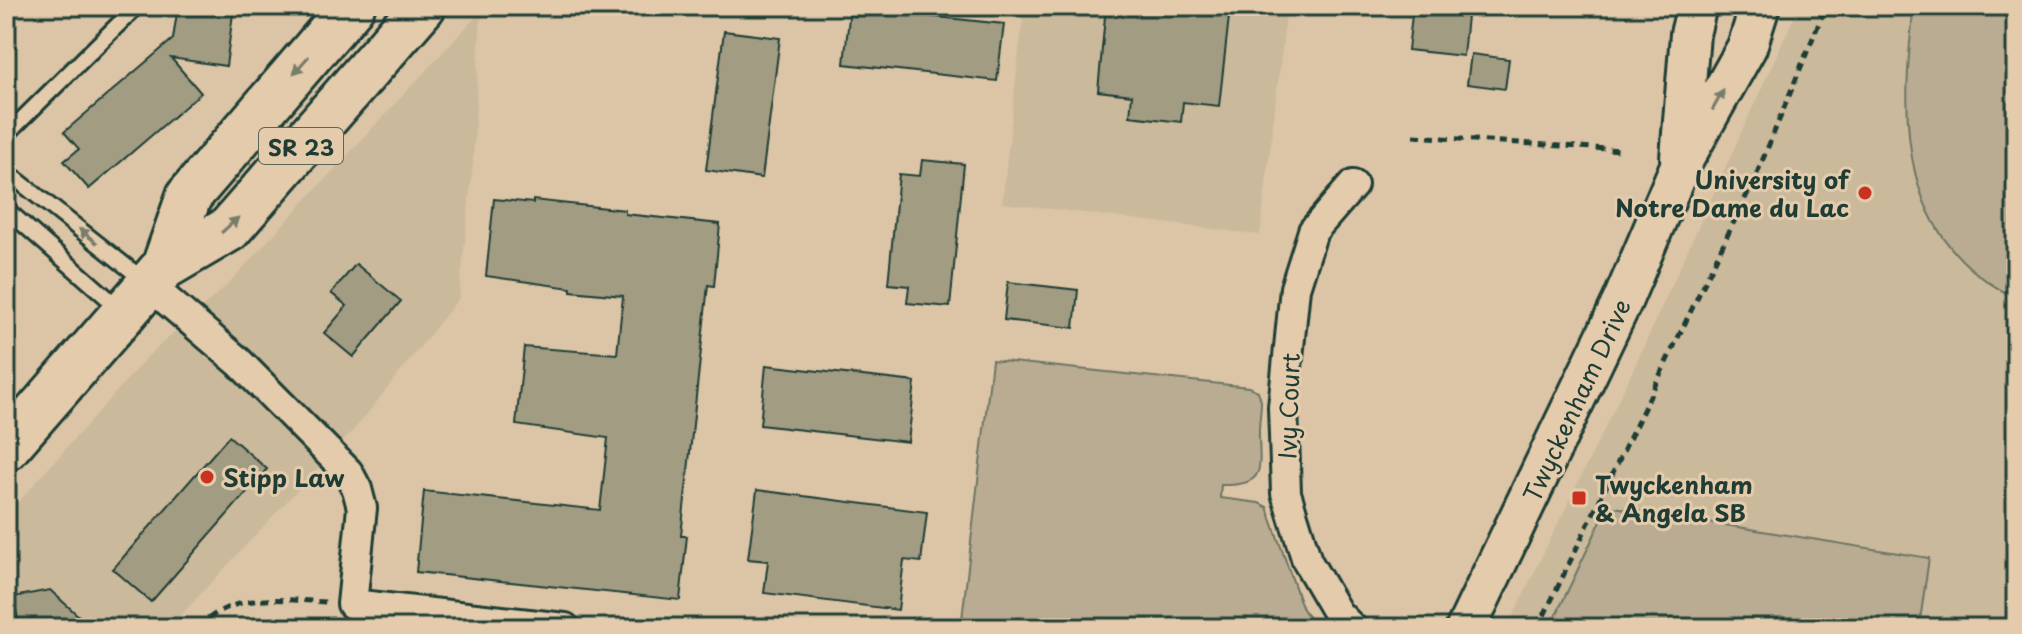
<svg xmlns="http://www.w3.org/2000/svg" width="2022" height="634" font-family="'Playpen Sans',sans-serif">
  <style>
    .built { fill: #cbb99c }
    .green { fill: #b9ac92; stroke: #6c7463; stroke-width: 2 }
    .building { fill: #a29c83; stroke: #1f3d34; stroke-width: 2 }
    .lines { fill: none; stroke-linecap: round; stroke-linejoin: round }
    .lane-casing { stroke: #1f3d34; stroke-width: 20 }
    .street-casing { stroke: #1f3d34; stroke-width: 34 }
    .secondary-casing { stroke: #1f3d34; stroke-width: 44 }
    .primary-casing { stroke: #1f3d34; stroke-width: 50 }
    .path { stroke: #1f3d34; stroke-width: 5; stroke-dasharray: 8 6; stroke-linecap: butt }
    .lane { stroke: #e4cbac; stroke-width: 14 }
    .street { stroke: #e4cbac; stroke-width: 28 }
    .secondary { stroke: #e4cbac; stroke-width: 38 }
    .primary { stroke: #e4cbac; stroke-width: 44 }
    .oneway { fill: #787d6a }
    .poi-dot { fill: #c8321e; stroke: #e4cbac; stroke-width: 3 }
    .labels { text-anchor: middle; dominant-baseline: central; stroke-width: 6; stroke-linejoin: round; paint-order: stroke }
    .shield { fill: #e4cbac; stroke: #5a6858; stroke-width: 2 }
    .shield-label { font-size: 22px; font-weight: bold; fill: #1f3d34 }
    .poi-label { font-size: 24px; font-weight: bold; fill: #1f3d34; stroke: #e4cbac; text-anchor: start }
    .street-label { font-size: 24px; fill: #1f3d34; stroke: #e4cbac }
  </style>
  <rect width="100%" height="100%" fill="#dcc5a7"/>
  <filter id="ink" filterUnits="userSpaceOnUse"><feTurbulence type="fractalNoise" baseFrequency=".0125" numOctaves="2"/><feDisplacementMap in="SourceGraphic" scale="16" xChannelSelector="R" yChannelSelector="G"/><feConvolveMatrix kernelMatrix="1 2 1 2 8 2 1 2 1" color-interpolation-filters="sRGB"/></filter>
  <g filter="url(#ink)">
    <path class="built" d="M1007,6H1287L1260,235L1002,203L1024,8Z
      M1797,6H2016V628H1507L1632,372L1795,15Z
      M481,11L473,164L459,298L359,424L169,628H6V516L148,356L227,285Z"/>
    <path class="green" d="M1914,6H2016V298C1897,241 1900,119 1914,6Z
      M992,360L1249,387L1258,391L1261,401C1261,411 1259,422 1259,432C1259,468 1268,486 1221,485L1220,498L1259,503L1267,507L1302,607L1315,628H961Z
      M1608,506L1929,558L1919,628H1550Z"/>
    <path class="building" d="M178,6H234L226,66L171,58L201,93L89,189L64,161L79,149L64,132L173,39Z
      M1106,6L1230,8L1219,106L1183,102L1181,122L1130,116L1132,95L1098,91Z
      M1413,6H1468L1463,56L1408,50Z
      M850,8L1004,24L997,81L844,64Z
      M724,31L780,38L762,178L706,170Z
      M1471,54L1509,59L1505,89L1467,84Z
      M922,160L964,164L950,307L907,303L909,286L888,284L899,174L920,176Z
      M494,199L533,203V200L625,210V214L720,224L714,286L708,285L681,536H687L680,600L416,572L424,491L600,510L608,438L516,425L524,347L617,354L623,296L571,291V288L486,276Z
      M356,264L401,301L353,357L324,333L347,306L331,293Z
      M1008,282L1078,290L1074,328L1004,320Z
      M766,365L915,382L908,442L760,425Z
      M229,436L267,469L151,602L113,569Z
      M757,490L927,512L921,562L904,560L898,610L764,593L768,561L748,559Z
      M50,590L92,628H20L13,597Z"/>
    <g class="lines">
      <g class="lane-casing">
        <path id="lane" d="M6,135L137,6
          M6,171L146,282
          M6,209L120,309"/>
      </g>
      <g class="street-casing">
        <path id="street" d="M149,285L239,362L348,472L357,489L362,508L352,604L565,628
          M1352,628L1338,614L1307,561L1286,493L1283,407L1295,288L1313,231L1353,185"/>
      </g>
      <g class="secondary-casing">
        <path id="secondary" d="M1680,158L1690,34L1697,6
          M1466,628L1622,302L1679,168L1747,47L1760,6"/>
      </g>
      <g class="primary-casing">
        <path id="primary" d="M164,267L189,196L352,6
          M6,448L164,267L229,229L423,6"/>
      </g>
      <path class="path" d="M1414,136L1622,150
        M199,628C231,591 283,600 327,602
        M1538,628L1756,176L1826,6"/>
      <use href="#lane" class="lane"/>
      <use href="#street" class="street"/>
      <use href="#secondary" class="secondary"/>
      <use href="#primary" class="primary"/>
    </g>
    <defs><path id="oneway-solid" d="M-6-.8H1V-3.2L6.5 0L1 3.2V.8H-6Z" transform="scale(2)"/></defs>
    <g class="oneway">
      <use href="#oneway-solid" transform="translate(301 65) rotate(131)"/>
      <use href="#oneway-solid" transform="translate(1718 100) rotate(-61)"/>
      <use href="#oneway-solid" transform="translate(230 225) rotate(-42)"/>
      <use href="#oneway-solid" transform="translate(88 236) rotate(-141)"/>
    </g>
  </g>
  <g class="poi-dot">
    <circle cx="1865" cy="193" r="8"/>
    <circle cx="207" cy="477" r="8"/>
    <rect x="1571" y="490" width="16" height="16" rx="4"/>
  </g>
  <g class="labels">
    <rect class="shield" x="259" y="128" width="84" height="36" rx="6"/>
    <g class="shield-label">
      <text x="301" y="146">SR 23</text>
    </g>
    <g class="poi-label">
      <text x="1849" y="179" text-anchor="end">University of<tspan x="1849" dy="28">Notre Dame du Lac</tspan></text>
      <text x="223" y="477">Stipp Law</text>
      <text x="1595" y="484">Twyckenham<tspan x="1595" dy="28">&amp; Angela SB</tspan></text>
    </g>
    <g class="street-label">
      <text transform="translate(1576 400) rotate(-65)">Twyckenham Drive</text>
      <text transform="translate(1288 406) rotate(-88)">Ivy Court</text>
    </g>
  </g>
  <rect width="2022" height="634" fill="none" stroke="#e4cbac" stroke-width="32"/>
  <rect x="16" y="16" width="1990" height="602" fill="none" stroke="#1f3d34" stroke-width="3" filter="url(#ink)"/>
</svg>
